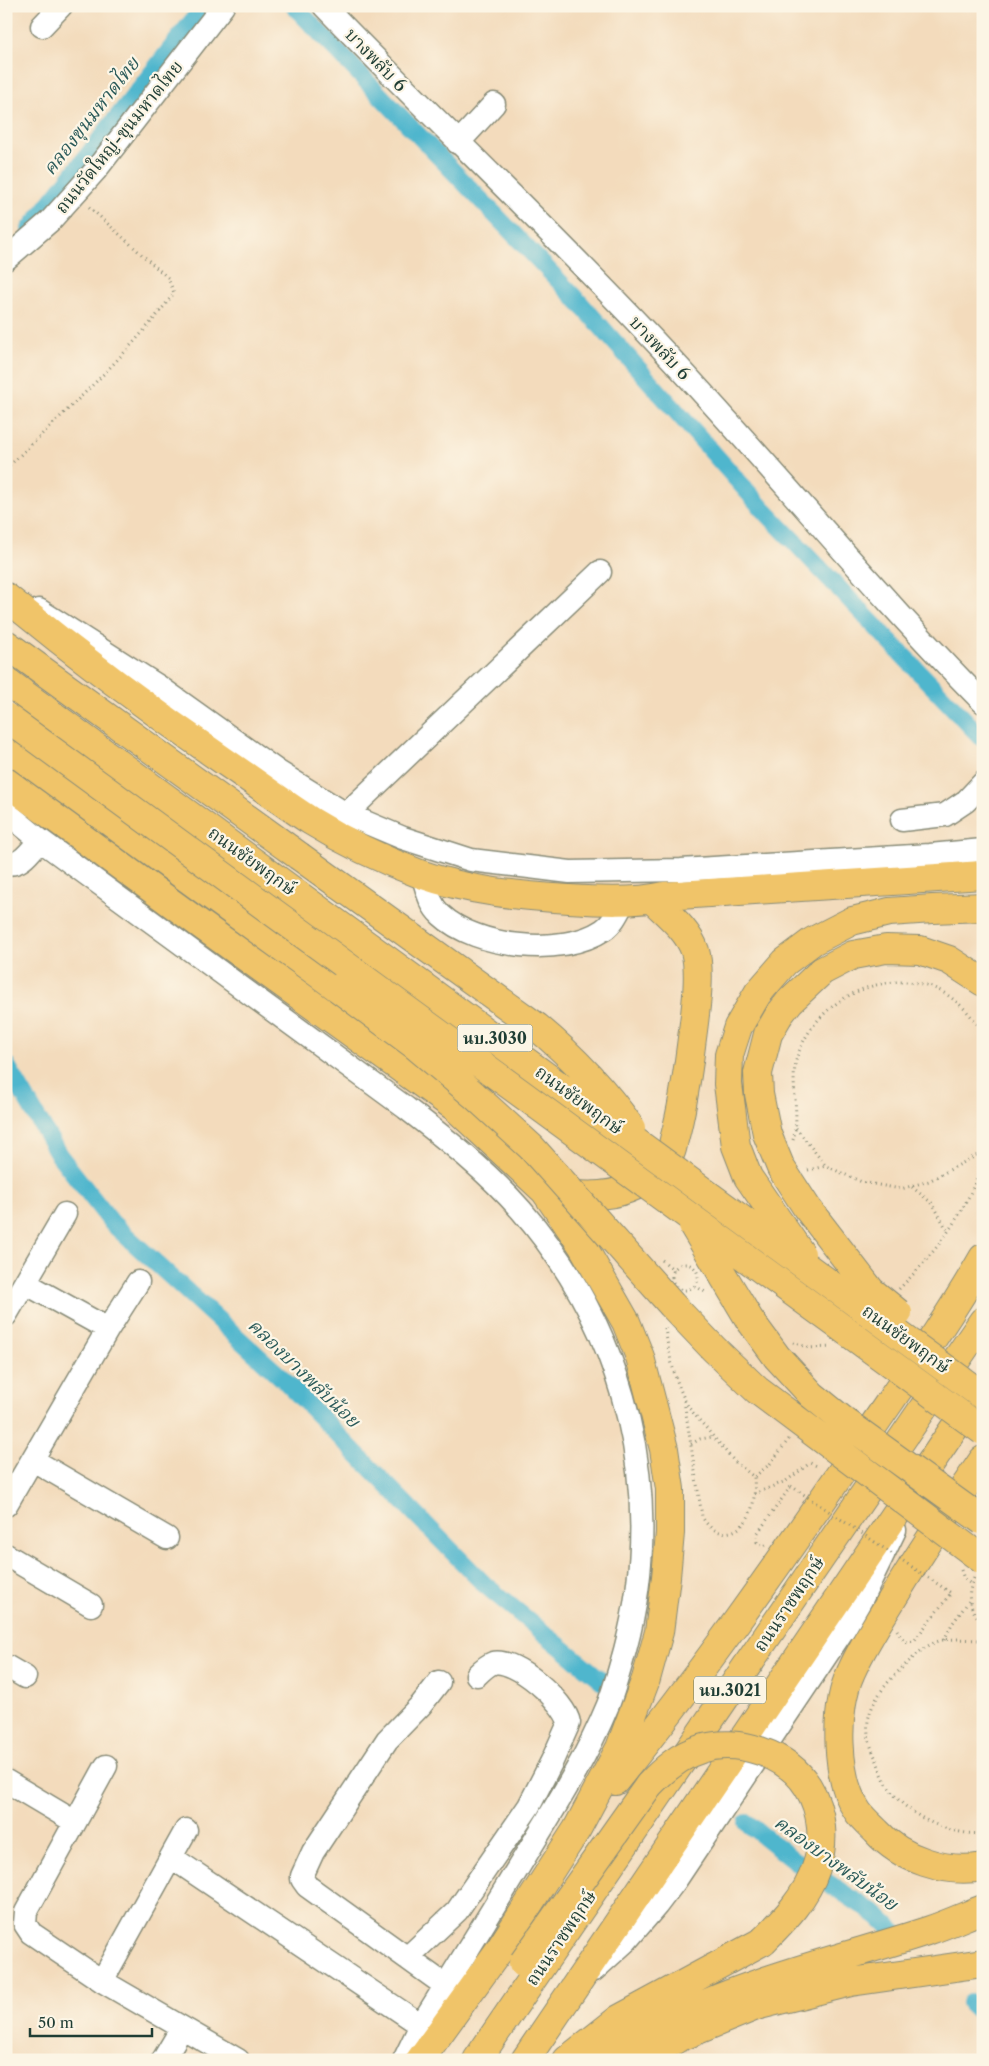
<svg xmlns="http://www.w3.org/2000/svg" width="989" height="2066" font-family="'Libre Caslon Text','Noto Serif Thai',serif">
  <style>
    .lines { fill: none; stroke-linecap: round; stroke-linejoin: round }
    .canal { stroke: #4fb6cd; stroke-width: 18 }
    .minor-casing { stroke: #898c78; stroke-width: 25 }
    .major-casing { stroke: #898c78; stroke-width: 30 }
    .path { stroke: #898c78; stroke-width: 3; stroke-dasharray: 1 4; stroke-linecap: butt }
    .minor { stroke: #fff; stroke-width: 22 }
    .major { stroke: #f0c469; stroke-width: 28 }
    .major-bridge-casing { stroke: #898c78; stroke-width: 30; stroke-linecap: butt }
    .path-bridge { stroke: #898c78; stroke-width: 3; stroke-dasharray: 1 4; stroke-linecap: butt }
    .major-bridge { stroke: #f0c469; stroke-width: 28 }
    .labels { text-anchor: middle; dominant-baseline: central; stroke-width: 4.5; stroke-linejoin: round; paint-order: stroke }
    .shield { fill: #fcf5e5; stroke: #617469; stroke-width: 1 }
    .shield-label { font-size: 16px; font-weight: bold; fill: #1f3d34 }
    .street-label { font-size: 18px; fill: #1f3d34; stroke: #fcf5e5 }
    .water-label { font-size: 19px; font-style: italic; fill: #2b5b5a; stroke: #fcf5e5 }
  </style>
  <rect width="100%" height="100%" fill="#fcf5e5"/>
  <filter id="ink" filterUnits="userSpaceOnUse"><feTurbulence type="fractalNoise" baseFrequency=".02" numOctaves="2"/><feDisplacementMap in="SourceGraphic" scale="10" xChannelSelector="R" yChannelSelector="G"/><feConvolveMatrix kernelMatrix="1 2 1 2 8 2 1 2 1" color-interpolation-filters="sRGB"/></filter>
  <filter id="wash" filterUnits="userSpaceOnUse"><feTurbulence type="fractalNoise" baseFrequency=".0096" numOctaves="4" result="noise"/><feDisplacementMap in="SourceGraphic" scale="20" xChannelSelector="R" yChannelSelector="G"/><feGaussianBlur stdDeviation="1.12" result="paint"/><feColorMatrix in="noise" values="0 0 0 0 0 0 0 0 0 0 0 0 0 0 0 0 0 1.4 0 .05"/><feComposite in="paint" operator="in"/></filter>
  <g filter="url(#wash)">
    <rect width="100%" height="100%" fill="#f3dbbc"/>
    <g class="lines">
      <path class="canal" d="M294,6L580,303L762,508L983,739
        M30,229L204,6
        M6,1064L59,1155L112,1223L282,1378L485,1585L606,1684
        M747,1823L795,1861L878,1916L900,1937
        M970,2003L983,2015"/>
    </g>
  </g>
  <g filter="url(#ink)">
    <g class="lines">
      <g class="minor-casing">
        <path id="minor" d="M324,6C436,122 553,232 662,349C771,465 871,589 983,702
          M42,26L61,6
          M458,143L494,104
          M6,259L50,221L95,171L223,6
          M39,610L158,686L277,771L346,814L403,838L471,860L570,872L681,870L930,855L983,850
          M6,812L40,840L406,1108C446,1139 487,1171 521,1210C626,1331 667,1494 625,1650C620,1668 615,1687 608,1705C585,1761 552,1812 521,1863C488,1917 455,1971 421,2025L404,2060
          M346,814L600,572
          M902,820L945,815L966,801L983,783
          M6,863C21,867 31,850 40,840
          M422,874C427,889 429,904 441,915C476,948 563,957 603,930C614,923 619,910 625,899
          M25,1283L108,1329
          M6,1315L65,1214
          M33,1460L167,1538
          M6,1505L108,1329L138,1282
          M6,1555L91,1605
          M6,1666L25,1677
          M439,1682L421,1705L387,1740L313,1852L302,1876V1879L307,1886L446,1986
          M106,1766L26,1912L25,1924L31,1933L102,1981L238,2060
          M6,1781L75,1822
          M171,1857L421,2025
          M407,1958L457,1911L529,1806L552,1761L569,1723C566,1703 515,1657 493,1663C487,1665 481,1671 477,1675
          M594,1970L626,1941L657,1905L676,1880L844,1629L862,1598L895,1530
          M102,1981L186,1830
          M163,2060L182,2028"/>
      </g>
      <g class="major-casing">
        <path id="major" d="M6,597C78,656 151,711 227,763C255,782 283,803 311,821C345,842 383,860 420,874C468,891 519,896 569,899C598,901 636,903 664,896L983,875
          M6,644L299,856
          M6,746L338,988
          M6,782L200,924L456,1108L545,1191L582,1245L626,1322L640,1357L664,1449L670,1489V1533L666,1577L659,1632L646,1679L620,1748L577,1829L498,1952L420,2060
          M933,909L983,907
          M779,1015L790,1001L822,971L853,955L886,949L920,950L949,960L983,982
          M555,1192C593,1199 635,1197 660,1166C663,1162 668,1158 670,1154C673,1149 673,1142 675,1136C683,1106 687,1077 691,1046C694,1021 702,975 695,951C688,930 667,914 652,899
          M983,1460C953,1504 923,1548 896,1593C880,1619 863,1645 851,1672C834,1708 835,1779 858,1812C863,1819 870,1825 876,1831C901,1859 946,1874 983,1867
          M615,1781C700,1676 778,1565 854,1454C898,1389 944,1326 983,1258
          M477,2060L983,1321
          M525,2060L976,1396
          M567,2060L619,2019L763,1941
          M603,2060C626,2042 652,2029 678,2016C759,1977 845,1958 930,1930C948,1924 965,1916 983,1909
          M642,2060L678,2038L756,2006L851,1982L983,1963"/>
      </g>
      <path class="path" d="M6,469C64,412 126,358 174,293L168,278L88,206
        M796,1128L826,1166
        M793,1140C801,1113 789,1084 797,1057C813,1006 870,973 922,984C948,990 970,1011 983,1033
        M808,1170L826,1166L862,1182L901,1189L929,1181L983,1152
        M912,1187L933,1204L948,1232
        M662,1260L674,1270
        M672 1277a13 13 0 1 1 26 0a13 13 0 1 1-26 0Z
        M695,1286L707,1293
        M899,1289C936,1252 969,1210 983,1159
        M665,1328C669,1356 675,1383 689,1408L734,1461L754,1477L770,1464L789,1439
        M793,1342L809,1348L831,1347
        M684,1401L702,1516C711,1536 735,1539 747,1519C755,1506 755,1491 754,1477
        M691,1444L700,1439L713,1437
        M754,1494L786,1481L810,1463L819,1467
        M766,1545L763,1546L757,1542V1534L791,1486
        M961,1570L964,1579L971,1584
        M974,1578C965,1600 970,1607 983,1625
        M897,1630L901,1637L907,1642L914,1641L951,1593
        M944,1640L952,1624L969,1601
        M983,1640C970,1640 957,1638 944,1640C928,1642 915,1656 903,1667C888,1681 872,1699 868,1721C866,1734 871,1749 877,1761C880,1769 883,1778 888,1786C904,1814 950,1837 983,1833"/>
      <use href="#minor" class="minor"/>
      <use href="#major" class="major"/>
      <g class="major-bridge-casing">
        <path id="major-bridge" d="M6,681L983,1396
          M6,717L983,1431
          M299,856L537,1027C573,1057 604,1089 631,1128
          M338,988L416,1046L474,1095L531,1147L672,1305L714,1349L757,1390L983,1560
          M779,1015L768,1034L758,1073L759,1094L767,1134L781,1168L807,1208L871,1291L898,1313
          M693,1225L749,1319L777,1357L812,1395L844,1421L983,1521
          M801,1254L748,1177L736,1146L728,1084L729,1055L738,1027L758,993L785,962L813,941L852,921L889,912L933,909
          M523,1963L649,1785C664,1769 680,1755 701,1749C737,1737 788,1754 808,1787C823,1811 825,1843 816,1868C806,1898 784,1920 763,1941"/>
      </g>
      <path class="path-bridge" d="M791,1486L951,1593"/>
      <use href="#major-bridge" class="major-bridge"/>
    </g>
  </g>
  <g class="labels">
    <g class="shield">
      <rect x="457.5" y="1024.5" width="75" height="27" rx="4"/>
      <rect x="694" y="1676.5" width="72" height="27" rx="4"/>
    </g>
    <g class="shield-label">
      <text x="495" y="1038">นบ.3030</text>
      <text x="730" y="1690">นบ.3021</text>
    </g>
    <g class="street-label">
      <text transform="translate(376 60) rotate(46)">บางพลับ 6</text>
      <text transform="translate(119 137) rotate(-51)">ถนนวัดใหญ่-ขุนมหาดไทย</text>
      <text transform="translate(660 348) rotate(47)">บางพลับ 6</text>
      <text transform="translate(252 861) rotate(36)">ถนนชัยพฤกษ์</text>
      <text transform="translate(579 1100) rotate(36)">ถนนชัยพฤกษ์</text>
      <text transform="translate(906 1339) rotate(36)">ถนนชัยพฤกษ์</text>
      <text transform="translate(789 1604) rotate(-56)">ถนนราชพฤกษ์</text>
      <text transform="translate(561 1938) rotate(-56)">ถนนราชพฤกษ์</text>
    </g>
    <g class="water-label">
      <text transform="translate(91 116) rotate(-52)">คลองขุนมหาดไทย</text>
      <text transform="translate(304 1373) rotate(44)">คลองบางพลับน้อย</text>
      <text transform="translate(836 1863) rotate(36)">คลองบางพลับน้อย</text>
    </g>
  </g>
  <rect width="989" height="2066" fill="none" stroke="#fcf5e5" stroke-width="25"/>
  <path d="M30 2028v8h122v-8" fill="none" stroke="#1f3d34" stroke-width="2.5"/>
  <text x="38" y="2028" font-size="15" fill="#1f3d34" stroke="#fcf5e5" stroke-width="4" paint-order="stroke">50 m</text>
</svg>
